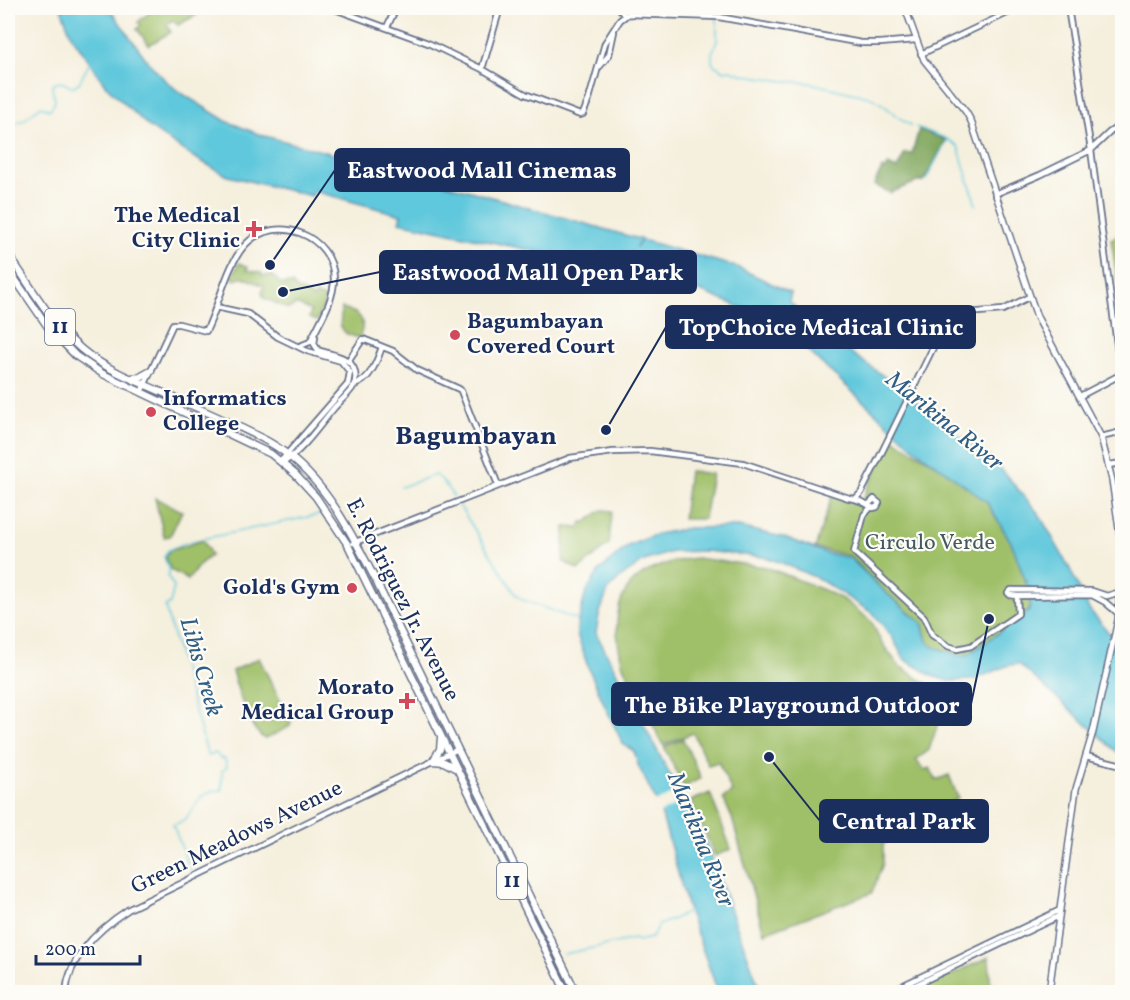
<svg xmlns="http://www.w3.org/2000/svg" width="1130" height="1000" font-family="Vollkorn,serif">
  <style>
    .green { fill: #9fbf68; stroke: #5d7763; stroke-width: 1.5 }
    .forest { fill: #7fa65c; stroke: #4d6a5d; stroke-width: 1.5 }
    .water { fill: #60c8dc; stroke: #3e7c9d; stroke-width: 1.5 }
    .pier { fill: #f5efdd }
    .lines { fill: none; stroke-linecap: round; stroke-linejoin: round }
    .stream { stroke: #60c8dc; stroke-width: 1.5 }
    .ferry { stroke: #305d84; stroke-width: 1.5; stroke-dasharray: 8 6; stroke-linecap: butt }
    .tertiary-casing { stroke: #67728a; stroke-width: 8 }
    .secondary-casing { stroke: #67728a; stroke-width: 8 }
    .primary-casing { stroke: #67728a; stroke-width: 9 }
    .tertiary { stroke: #fff; stroke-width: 4.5 }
    .secondary { stroke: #fff; stroke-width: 5 }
    .primary { stroke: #fff; stroke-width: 6 }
    .poi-dot { fill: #d1495b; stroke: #fdfcf7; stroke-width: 2 }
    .labels { text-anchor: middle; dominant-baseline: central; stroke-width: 4.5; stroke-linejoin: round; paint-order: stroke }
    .shield { fill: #fdfcf7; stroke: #5f6c8c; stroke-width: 1.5 }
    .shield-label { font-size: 21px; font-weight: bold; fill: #1b2f5e }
    .poi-label { font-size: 22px; font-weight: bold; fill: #1b2f5e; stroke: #fdfcf7; text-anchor: end }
    .park-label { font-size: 22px; fill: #435a61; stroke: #fdfcf7 }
    .street-label { font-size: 22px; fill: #1b2f5e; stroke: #fdfcf7 }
    .water-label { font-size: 24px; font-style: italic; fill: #305d84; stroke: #fdfcf7 }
    .quarter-label { font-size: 26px; font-weight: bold; fill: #1b2f5e; stroke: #fdfcf7 }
    .leader { fill: none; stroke: #1b2f5e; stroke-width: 2 }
    .callout-dot { fill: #1b2f5e; stroke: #fdfcf7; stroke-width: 2 }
    .callout { fill: #1b2f5e; stroke: #1b2f5e; stroke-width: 2 }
    .callout-label { font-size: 24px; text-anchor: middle; font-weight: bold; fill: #fff }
  </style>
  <rect width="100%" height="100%" fill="#fdfcf7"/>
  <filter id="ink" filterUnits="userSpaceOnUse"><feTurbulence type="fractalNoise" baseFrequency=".0167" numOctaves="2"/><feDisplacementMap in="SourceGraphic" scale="12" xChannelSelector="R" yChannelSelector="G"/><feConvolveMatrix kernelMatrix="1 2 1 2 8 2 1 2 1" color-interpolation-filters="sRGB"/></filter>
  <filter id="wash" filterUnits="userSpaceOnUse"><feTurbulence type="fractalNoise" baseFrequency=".008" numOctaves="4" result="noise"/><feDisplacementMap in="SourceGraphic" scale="24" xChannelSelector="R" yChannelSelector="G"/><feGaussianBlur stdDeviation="1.35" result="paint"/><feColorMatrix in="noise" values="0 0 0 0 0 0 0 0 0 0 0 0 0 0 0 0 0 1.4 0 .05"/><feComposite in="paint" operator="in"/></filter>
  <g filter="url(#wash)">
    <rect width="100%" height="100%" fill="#f5efdd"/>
    <path class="green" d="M155,8H209L178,25L172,20L167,25L171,32L149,45L137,29L141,25L138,22Z
      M1122,234V311L1111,239Z
      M239,263L248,267L247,270L262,273V276L272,275L281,284H292L299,292L301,290L314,298L316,295L325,298L326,300L317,321L309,318L311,311L296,304L295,306L288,309L264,298L262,293L264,286L243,277L235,280L232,278Z
      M342,308C361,313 367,320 359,338L347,334L340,327Z
      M892,438L947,471L987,502L1012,544L1031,596L1029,611L969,654L961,656L937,649L932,646L927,641L922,623L886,593L850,556L815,548L832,496L861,505L868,486Z
      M689,471L712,474L704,519H683Z
      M155,498L182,511L170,536L164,537Z
      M602,510L612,511L609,544L578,570L563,561L565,527L580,528L582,522H586Z
      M203,540L211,555L199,565L188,580L171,570L165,558L169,551Z
      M696,558L766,567L824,590L844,600L872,622L881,642L899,666L933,688L948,694L929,750L916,760L924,770L930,768L936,780L949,775L958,798L883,844V863L872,893L764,933L732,818L723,798L732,792L718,762L708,765L693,733L663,745L623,666C605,599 626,566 696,558Z
      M259,658L291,722L289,727L265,739C246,727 239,691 232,671Z
      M683,739L701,778L684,787L664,747Z
      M710,793L731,849L715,856L691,801Z
      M989,957L991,992H915Z"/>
    <path class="forest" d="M919,129L946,140L924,181L917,182L890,193L874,185L882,168L886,170L888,165L897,169L905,153L912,154Z"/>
    <path class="water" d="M61,8H109L149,63L165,80L178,91L226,121L261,135L425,178L737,267L791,293L789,301L821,332L836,337L838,343L847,350L906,392L953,433L974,444L995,462L1039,514L1069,567L1089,609L1110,634L1122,654V756L1019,664L1009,665L973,680L949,681L932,676L904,659L892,637L874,614L819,579L780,562L763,557L705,551L672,552L644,561L620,578L608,590L599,615L596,633L707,846L761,992H718L689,912L660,809L638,765L634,751L623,744L608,713L588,667L577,634V626L586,592L599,571L628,546L657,534L689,528L738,527L783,537L826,553L850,558L886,593L922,623L927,641L932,646L961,656L969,654L1029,611L1031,596L1012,544L987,502L914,448L775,321L677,282L399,222L401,215L314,191L312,196L228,176L190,155L148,126L106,86L71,35Z"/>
    <path class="pier" d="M681,790L687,800L658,814L653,803Z"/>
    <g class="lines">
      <path class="stream" d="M717,8V41L712,53V62L714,65L725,71L730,70L745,75L784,81L810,83L869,97C885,102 895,118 911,125
        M8,122C28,124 27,114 42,106L49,110C62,98 49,96 53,84L61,82L72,87L79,83L90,62
        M916,127L945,138L958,146L976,205
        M926,180L947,140
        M401,487L435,475L441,479L454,497
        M459,505L516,595L523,600L577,620
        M191,871L173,825C201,816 189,792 222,790V771L227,767L225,759L220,758L216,753L208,756L165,607L170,604L174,587L168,577L169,570L164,557L168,550L188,542L322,514
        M564,954L634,939L638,941L651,938L659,925L689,912"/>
      <path class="ferry" d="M617,268L645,237"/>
    </g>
  </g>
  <g filter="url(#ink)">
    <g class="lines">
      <g class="tertiary-casing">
        <path id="tertiary" d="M332,8L428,43L482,69L525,94L580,115L583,114L589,99L605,43L620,20L628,14L719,17L861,43H880L916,40
          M619,8L624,15
          M1068,8L1091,150L1122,382
          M387,27L396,8
          M921,54L1018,8
          M600,66L609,55L614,32
          M482,69L500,8
          M995,194L1040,175L1091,150L1110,132L1122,124
          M216,307L248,314L278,337L307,351L341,361L350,372L348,384L281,461
          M348,361L363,339L393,351L417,370L459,389
          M354,385C370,381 377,361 382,347
          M143,388L173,324H179L206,331C219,306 227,263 246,244C276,213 333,235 334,279C334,301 319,323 310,342L300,346
          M461,391L498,485
          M1082,395L1116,377L1122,376
          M1101,437L1122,432
          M283,463C303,450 319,426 334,408C340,401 348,395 353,387C356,382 356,375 354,369C348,355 330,355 318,350L314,344L315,337
          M1109,465L1122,463
          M856,498L861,493L879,458L948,317L954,314L1003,310L1029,297
          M871,507L864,515L854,552L924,617L932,635L948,646L957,649L971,646L1018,614L1017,596
          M353,543L570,458L613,452L650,451L743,463L849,498C859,499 865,503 873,508L877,507L879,503L874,499L869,504
          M1119,614L1105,602L1092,595L1017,596L1010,595L1008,593L1011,590L1092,591L1107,596L1120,592
          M1086,756L1122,765
          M66,992C69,955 100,928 129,909L458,749
          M889,992L1060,910
          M901,992L1059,916"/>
      </g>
      <g class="secondary-casing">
        <path id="secondary" d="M905,8L924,60L966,112L971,121L1037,317L1101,437L1112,480L1122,550
          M1117,625L1122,635
          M1049,992L1076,789L1093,732L1118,620L1122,553"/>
      </g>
      <g class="primary-casing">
        <path id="primary" d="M8,254C33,289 55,331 90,356C114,373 142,383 168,395C201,410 236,424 267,441C319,470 347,524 373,575L576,992
          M8,269L48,327L76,356L103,374L271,454L295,474L316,497L348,545L566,992
          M132,378L140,377L151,371
          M433,761L440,749L441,737
          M433,761L444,762L455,768"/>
      </g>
      <use href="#tertiary" class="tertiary"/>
      <use href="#secondary" class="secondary"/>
      <use href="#primary" class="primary"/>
    </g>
  </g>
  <g class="poi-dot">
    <path d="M251 220h6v6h6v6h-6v6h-6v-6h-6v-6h6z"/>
    <circle cx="455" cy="335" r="6"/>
    <circle cx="151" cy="412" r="6"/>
    <circle cx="352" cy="588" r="6"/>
    <path d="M404 692h6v6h6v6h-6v6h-6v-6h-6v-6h6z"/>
  </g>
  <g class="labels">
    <g class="shield">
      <rect x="45" y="309" width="30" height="36" rx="4.5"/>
      <rect x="497" y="863" width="30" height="36" rx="4.5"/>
    </g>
    <g class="shield-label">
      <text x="60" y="327">11</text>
      <text x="512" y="881">11</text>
    </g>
    <g class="poi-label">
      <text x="240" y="216">The Medical<tspan x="240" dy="25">City Clinic</tspan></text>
      <text x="467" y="322" text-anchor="start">Bagumbayan<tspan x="467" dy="25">Covered Court</tspan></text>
      <text x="163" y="399" text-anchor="start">Informatics<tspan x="163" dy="25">College</tspan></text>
      <text x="340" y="588">Gold's Gym</text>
      <text x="394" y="688">Morato<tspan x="394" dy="25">Medical Group</tspan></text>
    </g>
    <g class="park-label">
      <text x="930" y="543">Circulo Verde</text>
    </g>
    <g class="street-label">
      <text transform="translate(402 600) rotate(63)">E. Rodriguez Jr. Avenue</text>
      <text transform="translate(237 838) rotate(-26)">Green Meadows Avenue</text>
    </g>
    <g class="water-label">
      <text transform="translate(944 422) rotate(39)">Marikina River</text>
      <text transform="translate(200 667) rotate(74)">Libis Creek</text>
      <text transform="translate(700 840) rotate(68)">Marikina River</text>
    </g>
    <g class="quarter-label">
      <text x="476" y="437">Bagumbayan</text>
    </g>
  </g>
  <path class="leader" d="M270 265L335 170M283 292L380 272M606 430L666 327M989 619L971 704M769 757L820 821"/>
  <g class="callout-dot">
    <circle cx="270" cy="265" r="6"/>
    <circle cx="283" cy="292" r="6"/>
    <circle cx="606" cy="430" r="6"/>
    <circle cx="989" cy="619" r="6"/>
    <circle cx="769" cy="757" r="6"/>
  </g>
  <g class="callout">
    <rect x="335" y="149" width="294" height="42" rx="6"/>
    <rect x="380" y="251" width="316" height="42" rx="6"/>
    <rect x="666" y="306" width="309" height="42" rx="6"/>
    <rect x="612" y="683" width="359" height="42" rx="6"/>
    <rect x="820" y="800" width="168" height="42" rx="6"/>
  </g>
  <g class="callout-label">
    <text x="482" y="178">Eastwood Mall Cinemas</text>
    <text x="538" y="280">Eastwood Mall Open Park</text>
    <text x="821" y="335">TopChoice Medical Clinic</text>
    <text x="792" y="713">The Bike Playground Outdoor</text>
    <text x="904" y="829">Central Park</text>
  </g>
  <rect width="1130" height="1000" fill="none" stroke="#fdfcf7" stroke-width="30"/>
  <path d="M36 955v9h104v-9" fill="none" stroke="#1b2f5e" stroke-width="3"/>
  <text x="45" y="955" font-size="18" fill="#1b2f5e" stroke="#fdfcf7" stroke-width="4.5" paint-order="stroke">200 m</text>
</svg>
